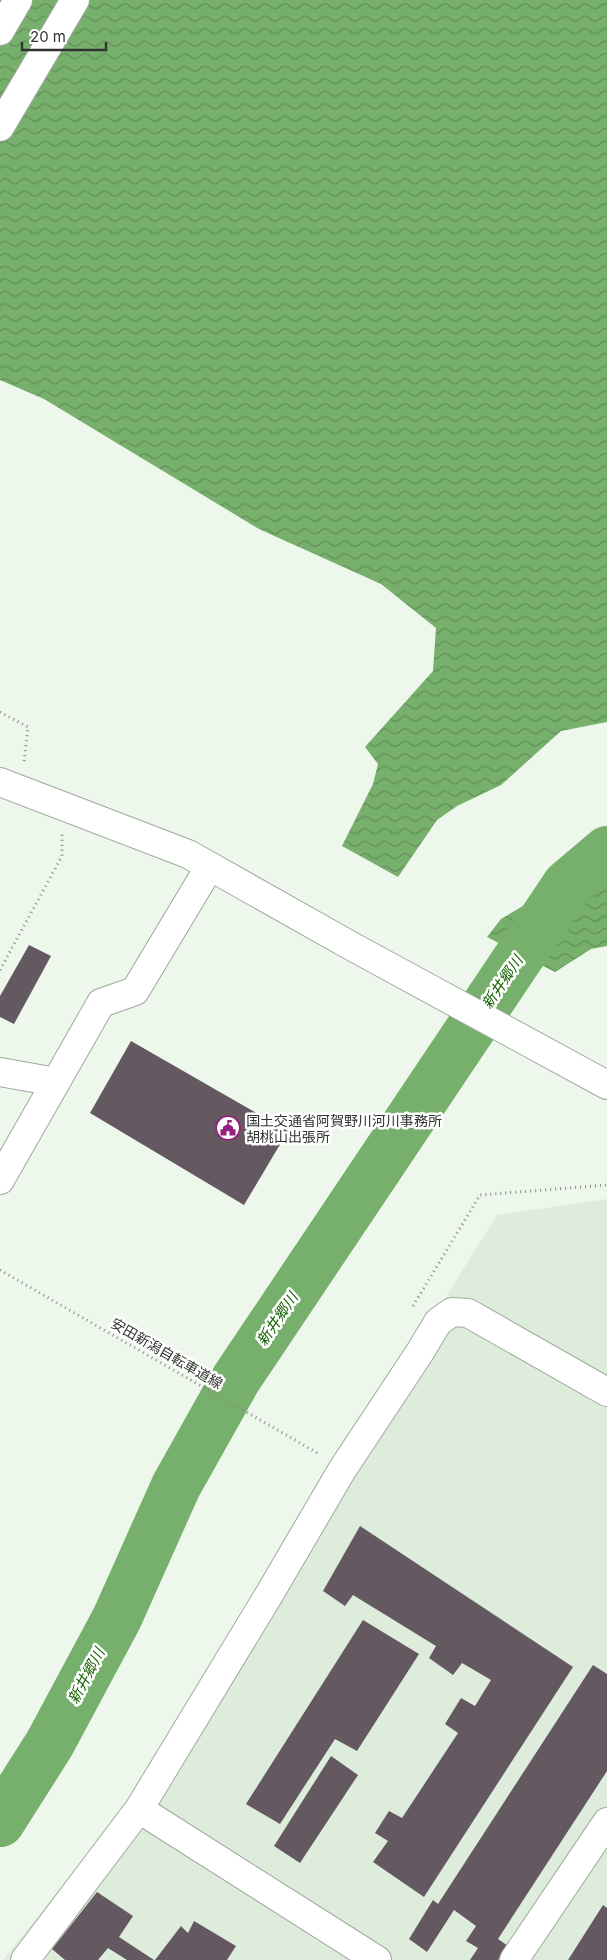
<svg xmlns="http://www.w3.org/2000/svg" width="607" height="1960" font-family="Inter,'Noto Sans JP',sans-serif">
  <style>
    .built { fill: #deeddb }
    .water { fill: url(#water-waves) }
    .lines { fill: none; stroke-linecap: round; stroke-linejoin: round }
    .river { stroke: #77af6c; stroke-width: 50 }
    .building { fill: #645961 }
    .minor-casing { stroke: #9fa99e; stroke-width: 30 }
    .highway-casing { stroke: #9fa99e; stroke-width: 30 }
    .path { stroke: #878e86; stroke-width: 3; stroke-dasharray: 1 4; stroke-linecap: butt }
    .minor { stroke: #fff; stroke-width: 28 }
    .highway { stroke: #fff; stroke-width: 28 }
    .labels { text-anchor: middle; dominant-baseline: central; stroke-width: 5; stroke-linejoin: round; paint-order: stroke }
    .poi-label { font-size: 14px; fill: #30342f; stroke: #fff; text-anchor: start }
    .street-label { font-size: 14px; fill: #30342f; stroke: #fff }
    .water-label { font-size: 15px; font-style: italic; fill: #176401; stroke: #fff }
  </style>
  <defs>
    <pattern id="water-waves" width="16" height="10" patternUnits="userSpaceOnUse" patternTransform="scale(1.25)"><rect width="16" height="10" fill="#77af6c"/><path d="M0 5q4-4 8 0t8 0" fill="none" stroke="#628f59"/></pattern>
  </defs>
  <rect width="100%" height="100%" fill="#edf7eb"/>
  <path class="built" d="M607,1199V1960H3L134,1796L497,1215Z"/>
  <path class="water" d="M0,0H607V722L561,731L501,785L457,806L437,820L398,877L342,846L373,784L378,764L365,747L433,671L436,628L381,584L259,529L44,399L0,380Z
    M607,849V946L591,949L555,972L487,937L501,919L528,903L592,875Z"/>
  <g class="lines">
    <path class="river" d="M0,1822L50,1743L117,1618L176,1486L236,1379L567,885L607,851"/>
  </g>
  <path class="building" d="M29,945L51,956L14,1024L0,1017V996Z
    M131,1041L288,1131L244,1205L90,1113Z
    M360,1526L573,1667L424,1897L373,1862L388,1841L375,1833L389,1811L402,1818L458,1733L445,1724L461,1698L475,1706L491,1680L462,1663L453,1675L429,1658L436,1646L353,1595L345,1606L323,1591Z
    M363,1620L419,1654L357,1751L335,1739L280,1824L246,1804Z
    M593,1665L607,1674V1771L498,1939L508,1946L498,1960H470L478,1948L466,1941L476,1926L454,1910L427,1952L409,1939L433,1900L438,1904Z
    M331,1756L358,1775L300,1863L274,1846Z
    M97,1892L133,1916L119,1937L154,1960H127L108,1948L98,1960H65L52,1949Z
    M603,1905L607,1908V1960H568Z
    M194,1921L236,1946L227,1960H155L181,1926L188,1933Z"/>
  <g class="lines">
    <g class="minor-casing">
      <path id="minor" d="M0,782L188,854L353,947L607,1085
        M0,1072L56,1082
        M0,1180L101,1003L135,991L210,866
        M139,1809L377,1960
        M25,1960L139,1809L270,1593L342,1470L420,1352L438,1322L452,1312L468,1313L607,1392
        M514,1960L607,1822"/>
    </g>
    <g class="highway-casing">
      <path id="highway" d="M0,31L18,0
        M0,127L75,0"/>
    </g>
    <path class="path" d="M0,712L28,727L24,762
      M0,970L62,856V834
      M0,1270L319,1454
      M413,1306L480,1195L607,1185"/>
    <use href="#minor" class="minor"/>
    <use href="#highway" class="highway"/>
  </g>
  <defs>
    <g id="civic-ring" transform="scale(1.25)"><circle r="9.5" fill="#fff" stroke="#96207d" stroke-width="1.5"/><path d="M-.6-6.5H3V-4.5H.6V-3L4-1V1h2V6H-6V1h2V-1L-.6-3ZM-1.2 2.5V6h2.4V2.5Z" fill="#96207d"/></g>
  </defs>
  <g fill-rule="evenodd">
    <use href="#civic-ring" x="228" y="1128"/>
  </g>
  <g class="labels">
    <g class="poi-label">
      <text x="246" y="1120">国土交通省阿賀野川河川事務所<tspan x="246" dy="16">胡桃山出張所</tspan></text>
    </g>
    <g class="street-label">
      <text transform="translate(167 1353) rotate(30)">安田新潟自転車道線</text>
    </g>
    <g class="water-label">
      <text transform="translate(502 982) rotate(-56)">新井郷川</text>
      <text transform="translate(277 1319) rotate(-56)">新井郷川</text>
      <text transform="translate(86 1676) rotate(-62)">新井郷川</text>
    </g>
  </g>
  <path d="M22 42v8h84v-8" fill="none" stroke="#30342f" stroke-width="2.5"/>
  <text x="30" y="42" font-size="15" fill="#30342f" stroke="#ffffff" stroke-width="4" paint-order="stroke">20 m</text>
</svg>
